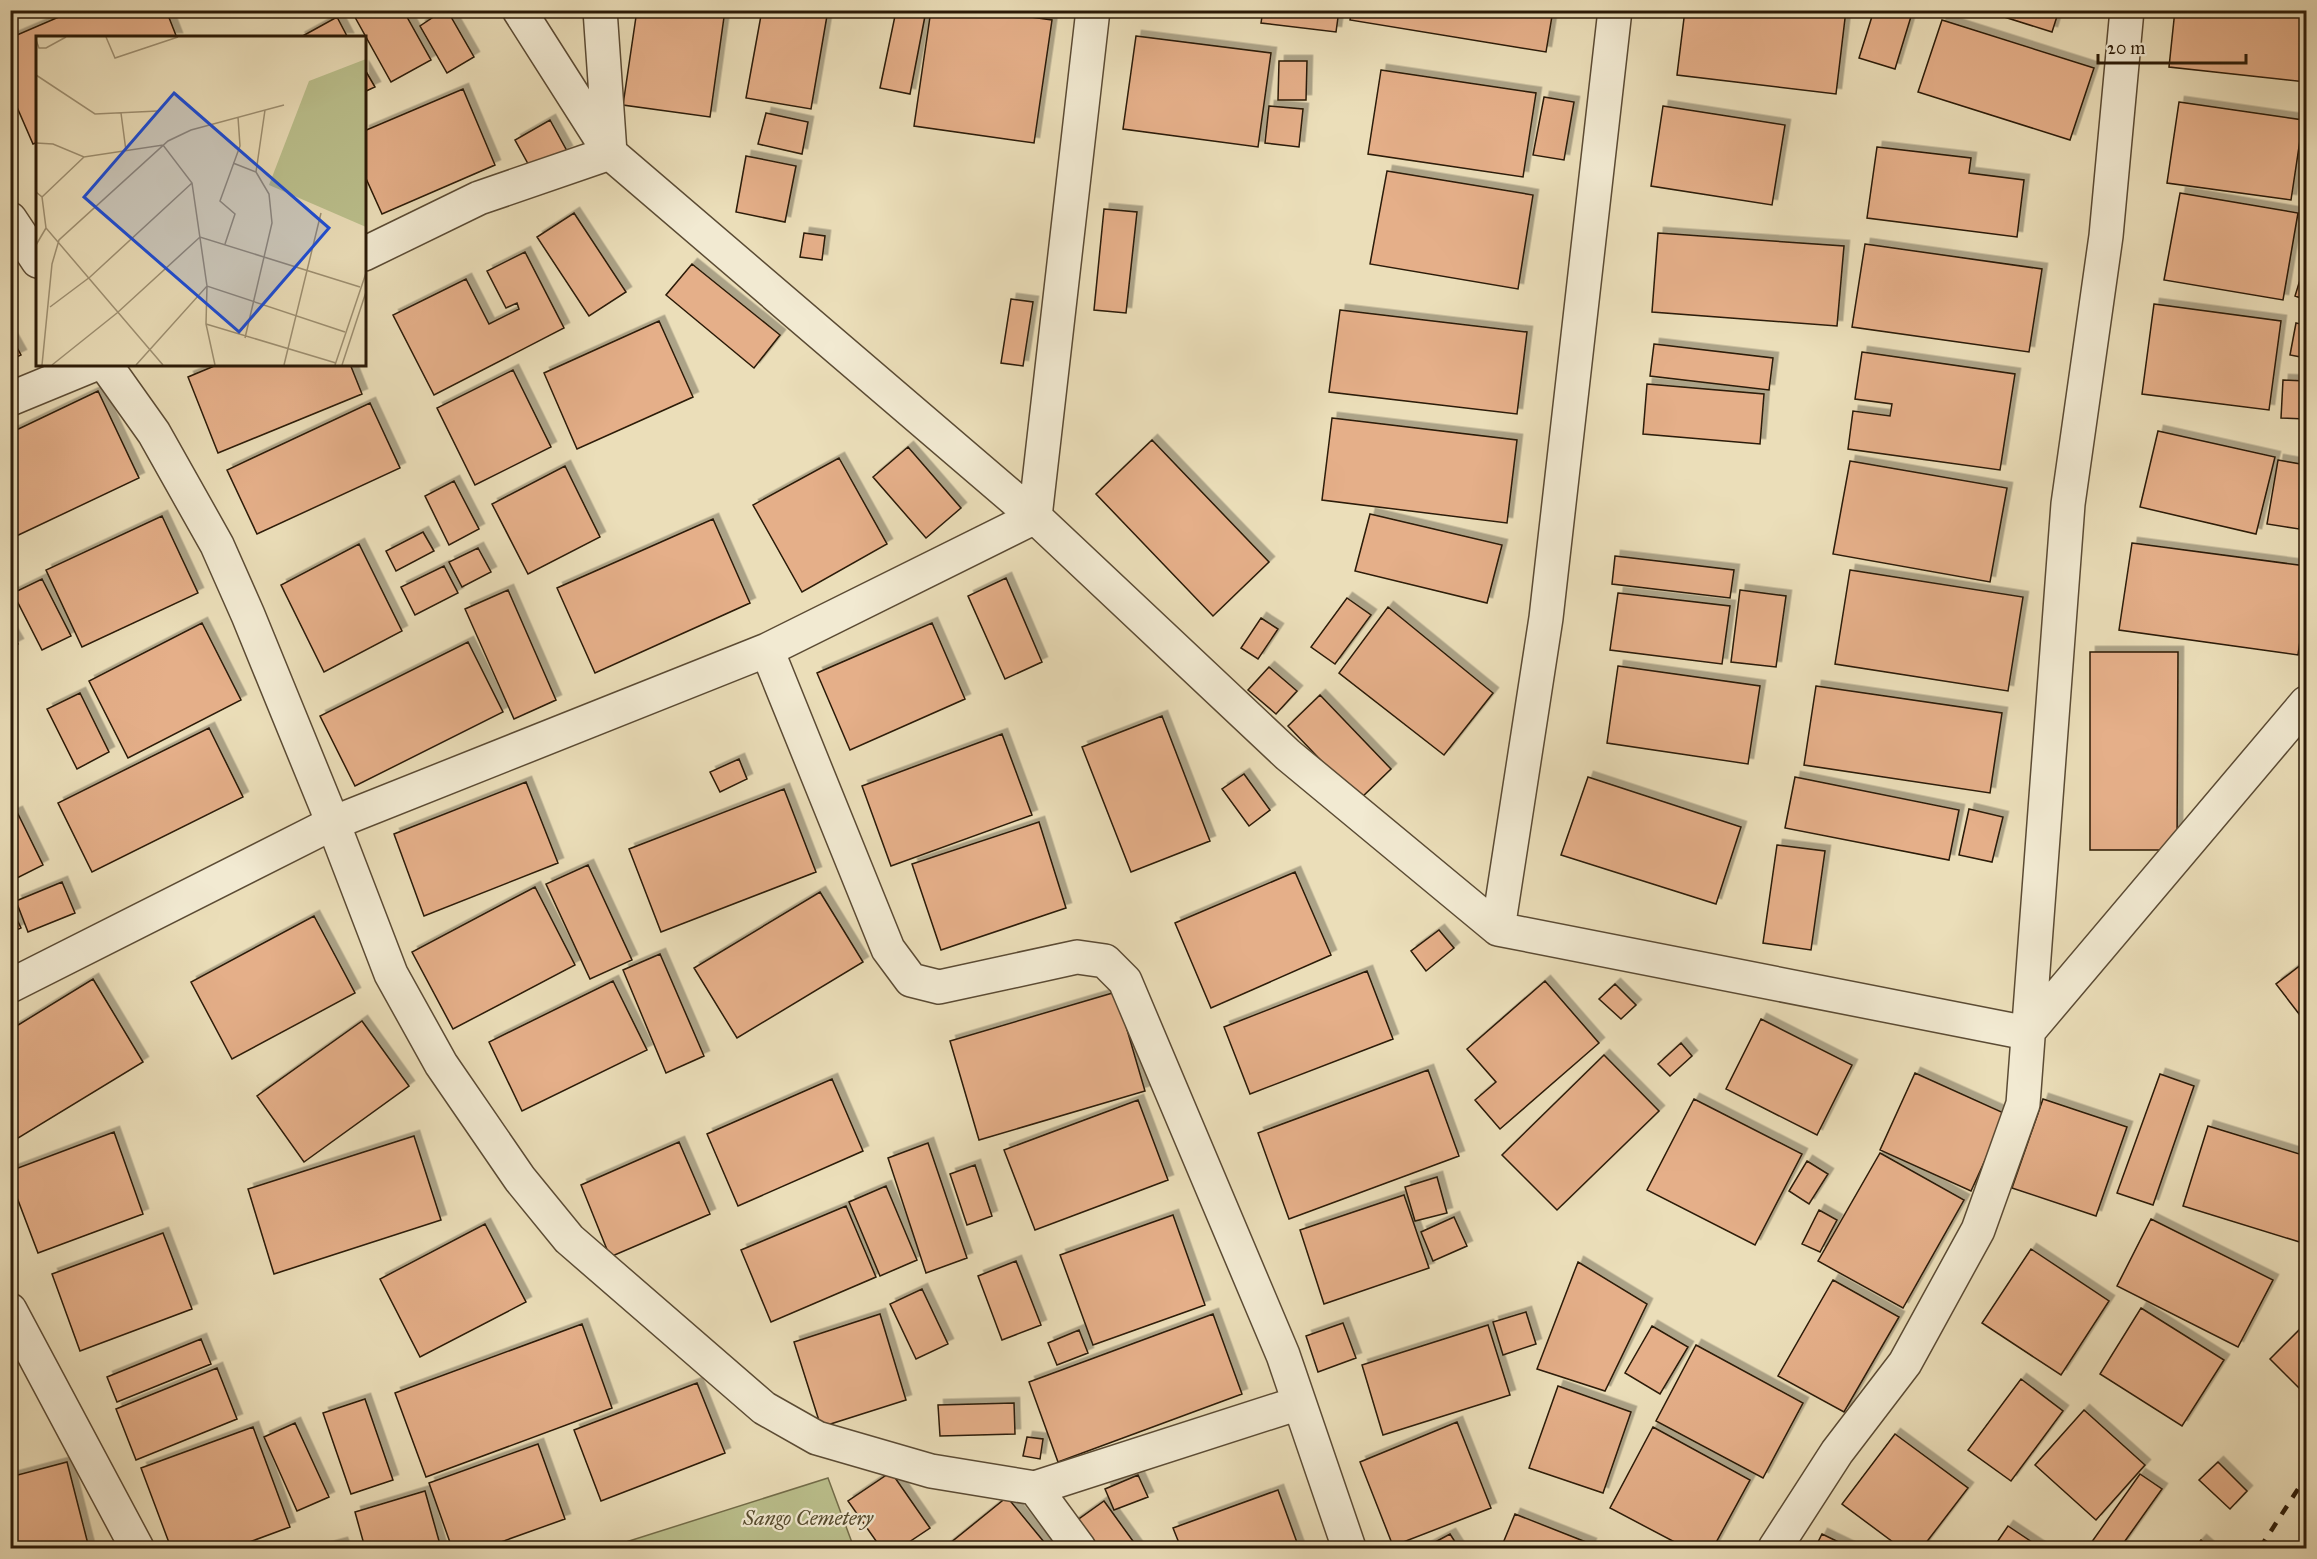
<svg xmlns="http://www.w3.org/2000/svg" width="2317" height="1559" font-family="'IM FELL Great Primer',serif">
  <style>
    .green { fill: #bbc08d; stroke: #736d4a; stroke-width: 1.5 }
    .building { fill: #e5af89; stroke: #2b1a07; stroke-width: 1.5; filter: url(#shadow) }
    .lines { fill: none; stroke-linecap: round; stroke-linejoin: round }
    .minor-casing { stroke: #5b4b34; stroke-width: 36 }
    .minor { stroke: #f2ead2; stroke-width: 33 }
    .rail { stroke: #2b1a07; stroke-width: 4.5; stroke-dasharray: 10 10; stroke-linecap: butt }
    .labels { text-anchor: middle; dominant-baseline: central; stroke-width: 4.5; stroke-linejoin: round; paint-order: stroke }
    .park-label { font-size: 21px; font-style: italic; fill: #564c2f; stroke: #f2ead2 }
    .inset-road { fill: none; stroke: #9e9072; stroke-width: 1.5 }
    .view { fill: #1d4ed8; fill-opacity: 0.15; stroke: #1d4ed8; stroke-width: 3 }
    .inset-edge { fill: none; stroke: #2b1a07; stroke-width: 3 }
  </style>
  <defs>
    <filter id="shadow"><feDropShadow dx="5.5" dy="-5.5" stdDeviation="0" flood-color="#0004"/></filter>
  </defs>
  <rect width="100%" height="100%" fill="#ebdeb9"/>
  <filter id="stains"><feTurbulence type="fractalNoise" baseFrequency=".00333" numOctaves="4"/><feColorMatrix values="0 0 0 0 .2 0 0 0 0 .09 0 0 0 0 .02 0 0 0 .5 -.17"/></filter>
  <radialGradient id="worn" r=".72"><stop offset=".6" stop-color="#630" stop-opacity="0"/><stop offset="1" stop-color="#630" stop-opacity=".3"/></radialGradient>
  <path class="green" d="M828,1478L854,1548H607Z"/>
  <path class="building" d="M75,10H166L177,38H38V142L33,144L10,91V38Z
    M351,10H403L431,60L391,82Z
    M444,10H447L474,57L447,73L420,26Z
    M637,10H725L710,117L623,105Z
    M762,10H828L811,109L746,98Z
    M931,10H981L1052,20L1034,143L914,126Z
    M1263,10H1339L1336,32L1261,23Z
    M1352,10H1553L1546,52L1350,20Z
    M1685,10H1846L1836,94L1677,75Z
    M1874,10H1913L1895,69L1859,58Z
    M1982,10H2059L2052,32Z
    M2175,10H2306V82L2169,67Z
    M896,11L925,16L910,94L880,88Z
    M337,17L348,38H299Z
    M1942,20L2094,68L2070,140L1918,92Z
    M1136,36L1271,53L1258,147L1123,129Z
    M1279,61H1307L1306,100H1278Z
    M364,68L375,87L364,92Z
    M1381,70L1536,93L1523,177L1368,154Z
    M463,89L495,165L382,214L364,174V131Z
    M1544,97L1574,102L1564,160L1533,155Z
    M2179,102L2303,120L2291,200L2167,183Z
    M1269,106L1303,109L1299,147L1265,143Z
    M1663,106L1785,125L1772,205L1651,186Z
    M766,113L808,122L802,154L758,144Z
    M550,120L567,151L532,171L515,140Z
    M1877,147L1971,158L1969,173L2024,180L2017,237L1867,218Z
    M746,156L796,166L785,222L736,212Z
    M1387,171L1533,195L1518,289L1370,264Z
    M2180,193L2298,213L2283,300L2164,280Z
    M1104,209L1137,212L1126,313L1094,310Z
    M574,213L626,292L589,316L537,237Z
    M804,233L825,236L822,260L800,257Z
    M1658,233L1844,246L1837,326L1652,312Z
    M1865,244L2042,269L2029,352L1852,327Z
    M525,252L564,328L434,395L393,315L466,279L489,324L519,309L517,303L506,308L487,271Z
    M692,264L780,335L754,368L666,295Z
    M2304,267L2306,268V300L2295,296Z
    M1011,299L1033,302L1023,366L1001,363Z
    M2154,304L2281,321L2269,410L2142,394Z
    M1340,310L1527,332L1517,414L1329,392Z
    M659,321L693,397L577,449L544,373Z
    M2296,323L2306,325V358L2290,355Z
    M10,335L21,355L10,360Z
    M1654,344L1773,358L1769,390L1650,376Z
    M1862,352L2015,374L2000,470L1848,449L1853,411L1890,416L1892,404L1855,399Z
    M219,364H350L362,394L218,453L188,377Z
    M513,370L551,447L475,485L437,408Z
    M2283,380L2306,381V419L2281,418Z
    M1647,384L1764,394L1760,444L1643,434Z
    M98,391L139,478L10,539V433Z
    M370,403L400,468L257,534L227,470Z
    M1332,418L1517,440L1507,523L1322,500Z
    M2158,431L2275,457L2256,534L2140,507Z
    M1152,440L1269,562L1213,616L1096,494Z
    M908,447L961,508L926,538L873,477Z
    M839,458L887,544L802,592L753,505Z
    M2278,460L2306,465V486L2299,529L2267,524Z
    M1850,461L2007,488L1990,582L1833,554Z
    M565,466L600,537L528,574L492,504Z
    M454,481L479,529L449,545L425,496Z
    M1370,514L1502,545L1487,603L1355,571Z
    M162,516L198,593L82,647L46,570Z
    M713,519L750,603L595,673L557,588Z
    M423,532L434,551L396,571L386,551Z
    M2132,543L2306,566V597L2298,655L2119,630Z
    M359,544L402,631L324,672L281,585Z
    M478,548L491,572L462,587L449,562Z
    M1615,556L1734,570L1730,598L1612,584Z
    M444,566L458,593L415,615L401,587Z
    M1850,570L2023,597L2008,691L1835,664Z
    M1006,578L1042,662L1005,679L968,596Z
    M42,579L71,636L42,650L13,593Z
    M508,590L556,700L514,719L465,609Z
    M1740,590L1786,596L1776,667L1731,662Z
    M1618,593L1730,606L1722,664L1610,650Z
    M1347,598L1371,615L1335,664L1311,647Z
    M1388,607L1493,693L1444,755L1339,673Z
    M1261,618L1278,629L1258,659L1241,648Z
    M202,623L241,700L128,758L89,681Z
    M932,623L965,699L850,750L817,673Z
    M10,630L18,644L10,648Z
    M468,642L503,712L355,786L320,716Z
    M2090,652H2178L2177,850H2090Z
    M1618,666L1760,686L1748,764L1607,743Z
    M1269,667L1297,691L1276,714L1248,690Z
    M1816,686L2002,713L1990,793L1804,765Z
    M80,693L109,752L77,769L47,709Z
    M1320,695L1391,769L1359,800L1288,726Z
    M1162,716L1210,841L1131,872L1082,747Z
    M209,728L243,797L92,872L58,803Z
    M1002,734L1032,815L891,866L862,786Z
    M739,759L747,779L720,792L710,772Z
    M1244,774L1270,810L1249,826L1222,789Z
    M1588,777L1741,827L1716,904L1561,855Z
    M1795,777L1959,810L1949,860L1785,828Z
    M526,782L558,863L424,916L394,834Z
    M784,789L816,872L661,932L629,849Z
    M1969,809L2003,817L1992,862L1959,855Z
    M17,812L43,865L11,881L10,815Z
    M1039,822L1066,908L941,950L912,864Z
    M1777,845L1825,851L1811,950L1763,943Z
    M588,865L632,960L590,979L546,884Z
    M1295,872L1331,955L1211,1008L1175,923Z
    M62,882L75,913L28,932L16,901Z
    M535,887L575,965L453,1029L412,952Z
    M820,892L863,962L737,1038L694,968Z
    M10,905L21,928L10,933Z
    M314,916L355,993L232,1059L191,982Z
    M1439,930L1454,948L1426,971L1411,951Z
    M660,954L704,1056L666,1073L623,970Z
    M2306,961V1023L2276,984Z
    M1367,971L1393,1039L1250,1094L1224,1027Z
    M93,979L143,1062L10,1143V1030Z
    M613,981L647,1050L522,1111L489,1042Z
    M1545,981L1599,1043L1500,1129L1475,1100L1496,1082L1467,1049Z
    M1615,984L1636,1005L1621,1019L1599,999Z
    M1116,992L1145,1091L979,1140L950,1041Z
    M1761,1019L1852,1065L1817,1135L1726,1089Z
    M362,1021L409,1086L304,1162L257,1096Z
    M1681,1043L1692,1056L1670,1076L1658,1064Z
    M1604,1055L1659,1111L1557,1210L1502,1155Z
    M1428,1070L1459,1156L1289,1219L1258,1133Z
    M1915,1073L2006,1114L1971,1191L1880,1150Z
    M2160,1074L2194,1086L2153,1205L2117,1193Z
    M832,1079L863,1151L738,1206L707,1134Z
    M1694,1099L1802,1154L1755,1245L1647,1190Z
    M2043,1099L2127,1127L2096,1216L2012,1188Z
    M1138,1100L1168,1180L1035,1230L1004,1150Z
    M2208,1126L2306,1156V1244L2183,1206Z
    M114,1132L143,1214L38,1253L10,1179V1171Z
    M414,1136L441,1220L274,1274L248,1189Z
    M679,1142L710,1214L610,1257L581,1185Z
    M928,1143L967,1258L926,1273L888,1158Z
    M1880,1153L1964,1200L1903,1308L1818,1261Z
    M1807,1161L1828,1174L1809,1204L1789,1191Z
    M975,1165L992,1216L967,1225L950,1174Z
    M1437,1177L1447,1213L1415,1221L1405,1187Z
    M886,1186L917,1260L880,1276L849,1202Z
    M1404,1195L1429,1268L1324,1304L1300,1230Z
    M846,1206L876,1277L771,1322L741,1250Z
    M1819,1210L1837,1220L1820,1252L1802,1244Z
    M1173,1215L1205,1305L1093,1345L1060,1255Z
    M1454,1217L1467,1246L1433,1261L1421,1232Z
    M2151,1219L2273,1280L2238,1347L2117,1286Z
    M485,1224L526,1302L420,1357L380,1279Z
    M163,1233L192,1309L80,1351L52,1274Z
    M2031,1249L2109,1301L2061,1375L1982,1323Z
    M1016,1261L1041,1325L1002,1340L978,1276Z
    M1578,1262L1647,1304L1605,1391L1537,1369Z
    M1833,1280L1899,1317L1844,1412L1778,1376Z
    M922,1289L948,1344L916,1359L890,1304Z
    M2141,1308L2224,1360L2182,1426L2100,1374Z
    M1526,1312L1536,1344L1503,1355L1493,1322Z
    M880,1314L906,1400L821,1427L794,1342Z
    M1213,1314L1242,1394L1058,1462L1029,1382Z
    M1343,1323L1356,1358L1318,1372L1306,1336Z
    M2306,1323V1395L2270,1359Z
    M582,1324L612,1408L426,1477L395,1393Z
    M1488,1325L1510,1395L1383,1435L1362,1365Z
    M1652,1326L1688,1347L1660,1394L1625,1373Z
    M1079,1330L1088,1353L1057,1365L1048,1343Z
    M201,1339L211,1364L117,1402L107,1377Z
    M1696,1345L1803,1403L1763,1478L1656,1421Z
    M217,1368L237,1419L136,1460L116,1409Z
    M2021,1379L2063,1411L2011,1481L1968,1450Z
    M697,1383L725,1453L601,1501L574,1430Z
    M1558,1386L1631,1412L1603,1493L1529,1468Z
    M365,1399L393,1480L351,1494L323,1413Z
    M1014,1403L1015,1434L940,1436L938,1405Z
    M2084,1410L2145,1465L2096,1520L2035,1465Z
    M1457,1422L1491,1508L1393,1546L1360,1462Z
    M295,1423L329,1497L297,1511L264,1437Z
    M253,1427L290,1527L233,1548H171L141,1468Z
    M1653,1427L1750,1480L1713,1548H1686L1610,1508Z
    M1895,1434L1968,1488L1922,1548H1901L1842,1504Z
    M1027,1437L1043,1439L1040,1459L1023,1456Z
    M538,1444L565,1519L484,1548H452L429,1483Z
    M67,1462L89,1548H10V1477Z
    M2218,1462L2247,1491L2230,1509L2199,1480Z
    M891,1472L930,1528L900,1548H881L848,1501Z
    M2140,1474L2162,1489L2120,1548H2099L2091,1543Z
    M1138,1475L1148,1497L1114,1510L1105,1489Z
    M1278,1490L1299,1548H1181L1173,1528Z
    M425,1491L441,1548H365L355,1512Z
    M1007,1497L1049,1548H944Z
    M1104,1501L1138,1548H1085L1069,1526Z
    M1515,1514L1591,1544L1589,1548H1501Z
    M2008,1526L2041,1548H1993Z
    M1450,1534L1459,1548H1424Z
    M1822,1534L1851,1548H1815Z
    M2201,1540L2210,1548H2194Z
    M342,1543L344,1548H324Z"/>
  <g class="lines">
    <g class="minor-casing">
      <path id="minor" d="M519,10L610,153L1035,517L1288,755L1498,929L2027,1033L2306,703
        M10,219L38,261
        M364,254L479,198L610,153L600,10
        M105,364L154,433L217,545L248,615L333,823L391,974L441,1064L520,1179L569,1239L764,1408L817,1438L931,1471L1035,1488L1079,1548
        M10,399L95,364
        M767,650L888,949L911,980L939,987L1077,957L1105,961L1125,981L1283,1355L1349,1548
        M1498,929L1546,618L1615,10
        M10,986L333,823L767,650L1035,517L1093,10
        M10,1310L137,1548
        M1035,1488L1299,1403
        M1775,1548L1837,1452L1905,1363L1978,1230L2023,1104L2068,504L2106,236L2127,10"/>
    </g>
    <use href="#minor" class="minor"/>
    <path class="rail" d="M2260,1548L2298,1489L2306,1480"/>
  </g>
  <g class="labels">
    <g class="park-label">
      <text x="808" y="1518">Sango Cemetery</text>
    </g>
  </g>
  <g transform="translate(36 36)">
    <rect width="330" height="330" fill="#ebdeb9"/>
    <path d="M330,23V191L233,149L273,45Z" fill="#bbc08d"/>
    <path class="inset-road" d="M70,1L79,22L142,1M0,4L3,12H10L30,1M0,39L59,78L122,75M85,77L90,115M0,107L17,108L48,121L127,109L156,147L171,250L170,288L179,329M197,127L220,136M0,156L6,161L10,192L127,329M6,161L48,121M189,208L199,178L184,165L204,110L202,81M0,209L10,192M14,271L54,241L156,147M170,288L300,327M209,302L236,187L233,158L220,136L229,74M6,329L16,228L23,204L132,105L155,94L248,69M16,329L81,277L164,201L324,251M100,329L171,250L309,296M248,329L285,177M299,329L330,237M306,329L330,256"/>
    <path class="view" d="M138,57L293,192L203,296L48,161Z"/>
    <rect width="330" height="330" class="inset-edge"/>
  </g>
  <rect width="2317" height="1559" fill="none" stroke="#ebdeb9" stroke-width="36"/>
  <rect x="12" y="12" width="2293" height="1535" fill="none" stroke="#2b1a07" stroke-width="3"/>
  <rect x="18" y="18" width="2281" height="1523" fill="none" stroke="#2b1a07" stroke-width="1.5"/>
  <path d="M2098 54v9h148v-9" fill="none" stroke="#2b1a07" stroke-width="3"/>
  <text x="2107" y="54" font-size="18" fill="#2b1a07" stroke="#f2ead2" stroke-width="4.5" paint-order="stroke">20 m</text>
  <rect width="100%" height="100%" filter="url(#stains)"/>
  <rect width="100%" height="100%" fill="url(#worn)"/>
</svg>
